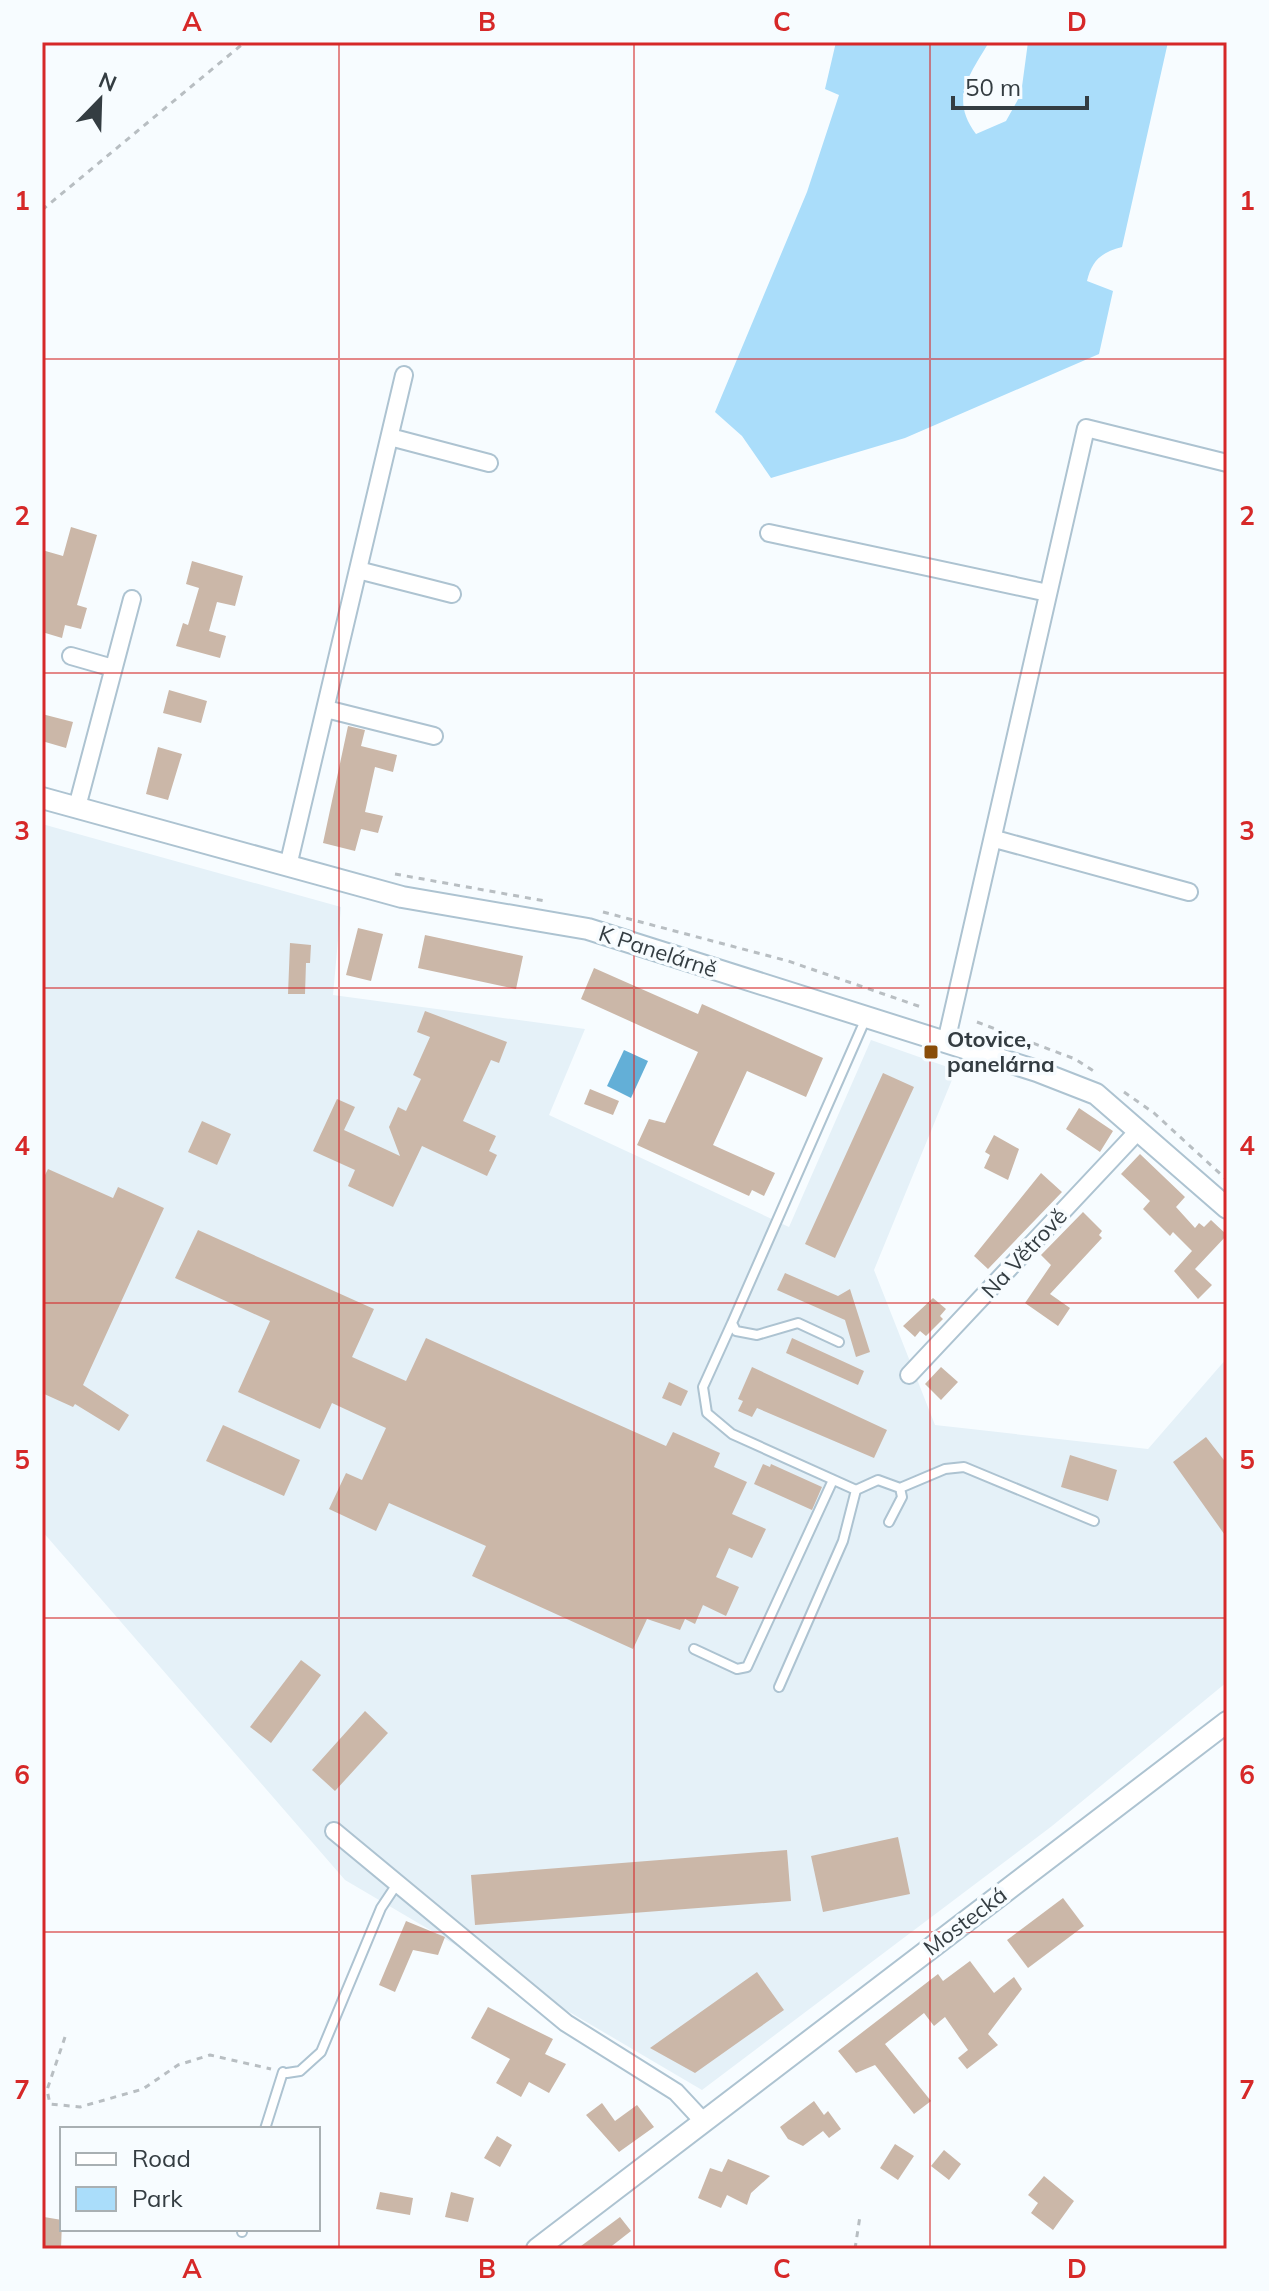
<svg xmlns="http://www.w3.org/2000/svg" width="1269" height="2291" font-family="Mulish,sans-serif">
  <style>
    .built { fill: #e5f1f8 }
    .green { fill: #aaddfa }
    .water { fill: #63afd7 }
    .building { fill: #cbb7a8 }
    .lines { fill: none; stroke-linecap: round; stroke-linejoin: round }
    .service-casing { stroke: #adc3d1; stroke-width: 12 }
    .minor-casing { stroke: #adc3d1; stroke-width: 20 }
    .tertiary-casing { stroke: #adc3d1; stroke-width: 24 }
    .path { stroke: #b8bec2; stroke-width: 3; stroke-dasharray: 6 6; stroke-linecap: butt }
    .service { stroke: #fff; stroke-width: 8 }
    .minor { stroke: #fff; stroke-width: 16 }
    .tertiary { stroke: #fff; stroke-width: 20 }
    .grid { fill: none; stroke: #d62828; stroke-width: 2; stroke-opacity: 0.55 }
    .poi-dot { fill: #894d09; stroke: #f7fcff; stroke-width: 3 }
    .labels { text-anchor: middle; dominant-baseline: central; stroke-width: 7; stroke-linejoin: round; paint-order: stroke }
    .street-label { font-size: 22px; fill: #343d42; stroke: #f7fcff }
    .poi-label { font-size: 22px; font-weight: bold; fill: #343d42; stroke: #f7fcff; text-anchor: start }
    .neatline { fill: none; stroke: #d62828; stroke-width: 3 }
    .grid-label { font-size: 26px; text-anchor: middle; font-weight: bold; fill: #d62828 }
  </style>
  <rect width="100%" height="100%" fill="#f7fcff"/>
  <path class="built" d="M42,824L341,907L333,995L585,1029L549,1115L789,1227L871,1040L956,1070L874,1270L935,1425L1148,1449L1227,1358V1682L1052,1826L702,2090L345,1880L42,1531Z"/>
  <path class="green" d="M836,42H989C970,75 949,98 976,134L1006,121L1021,94L1028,42H1168L1122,247C1102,252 1092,260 1087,281L1113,291L1099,354L905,438L771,478L742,436L715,412L807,192L839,95L825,89Z"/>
  <path class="water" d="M624,1050L648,1061L631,1098L607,1086Z"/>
  <path class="building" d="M71,527L97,535L77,605L87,608L81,629L65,625L62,638L42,632V550L63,556Z
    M192,561L243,576L235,606L217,602L209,631L226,636L220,658L176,646L183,623L188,625L199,588L186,584Z
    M169,690L207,701L201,723L163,713Z
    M42,714L73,722L66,748L42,741Z
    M348,726L365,730L361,746L397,755L393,772L375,767L365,812L383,816L378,833L361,829L355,851L323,843Z
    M158,747L182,754L168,800L146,794Z
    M358,928L383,934L371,981L346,975Z
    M425,935L523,956L516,989L418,968Z
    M290,943L311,945L310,963H306L305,994H288Z
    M594,968L698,1014L702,1004L823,1058L806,1097L747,1071L713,1145L775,1173L764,1196L752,1190L749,1196L637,1145L649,1119L665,1123L698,1052L581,999Z
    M425,1011L507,1042L499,1063L491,1060L463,1121L496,1136L489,1151L497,1155L487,1176L422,1146L393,1207L348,1186L355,1170L313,1151L337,1099L355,1107L344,1130L400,1156L389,1127L398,1107L406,1111L421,1079L413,1075L430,1037L417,1032Z
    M883,1073L914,1087L835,1258L805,1244Z
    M590,1089L619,1101L613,1115L584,1104Z
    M1079,1108L1113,1131L1100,1152L1066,1129Z
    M202,1121L231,1134L217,1165L188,1152Z
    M994,1135L1019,1149L1008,1180L984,1168L990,1155L985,1152Z
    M1140,1154L1185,1197L1176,1207L1195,1228L1199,1223L1204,1227L1211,1220L1227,1235L1195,1269L1212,1285L1198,1299L1174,1271L1192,1251L1173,1232L1170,1236L1143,1209L1150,1201L1121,1174Z
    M48,1169L113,1198L118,1187L164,1208L83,1385L129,1415L119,1431L75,1404L73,1407L42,1393V1181Z
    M1041,1173L1062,1192L988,1269L974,1256Z
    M1083,1212L1102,1231L1099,1235L1102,1238L1050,1294L1070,1308L1058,1326L1025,1303L1051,1265L1041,1255Z
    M198,1230L374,1309L352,1357L406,1381L426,1338L666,1446L673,1432L720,1453L714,1467L747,1482L732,1514L766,1529L752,1558L729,1548L716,1577L739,1587L726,1616L703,1605L695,1624L685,1619L680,1630L647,1619L633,1649L472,1576L486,1546L389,1503L376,1531L329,1509L346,1473L362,1480L386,1428L332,1403L320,1429L238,1392L270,1321L175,1278Z
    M785,1273L838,1296L850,1289L870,1352L856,1357L845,1320L777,1290Z
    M933,1298L946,1309L940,1316L943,1319L926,1336L920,1331L915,1337L903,1326Z
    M792,1338L864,1371L858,1385L786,1353Z
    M752,1367L887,1430L874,1458L757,1408L752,1417L738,1411L743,1401L738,1399Z
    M941,1367L958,1382L941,1400L925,1384Z
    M669,1382L688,1391L681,1406L662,1398Z
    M223,1425L300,1460L284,1496L206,1461Z
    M1206,1437L1227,1464V1538L1173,1462Z
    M1070,1455L1117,1470L1108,1501L1061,1487Z
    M763,1464L770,1467L771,1464L822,1487L812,1510L754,1484Z
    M301,1660L321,1675L271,1743L250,1727Z
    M365,1711L388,1733L335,1791L312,1770Z
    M898,1837L910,1894L823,1912L811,1856Z
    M787,1850L791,1901L475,1925L471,1875Z
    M1063,1898L1084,1926L1028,1968L1007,1940Z
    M406,1921L445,1937L438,1955L413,1950L395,1992L379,1985Z
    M970,1961L994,1993L1014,1977L1022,1989L988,2034L998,2045L967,2069L958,2058L968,2050L945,2017L934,2026L924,2013L885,2044L931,2101L914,2114L875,2065L856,2073L838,2051L938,1974L943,1981Z
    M757,1972L784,2010L695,2073L650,2048Z
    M488,2007L553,2039L545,2054L566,2064L549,2093L529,2082L521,2097L496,2083L510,2059L471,2038Z
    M814,2101L824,2115L828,2111L841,2129L829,2138L823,2131L803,2146L788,2139L780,2127Z
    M602,2103L615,2121L637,2105L654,2127L619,2152L586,2115Z
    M497,2136L512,2145L500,2167L484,2158Z
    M895,2144L914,2156L898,2180L880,2168Z
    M944,2150L961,2164L949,2180L931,2166Z
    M728,2159L770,2176L751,2193L747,2205L727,2195L721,2208L698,2198L710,2168L722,2172Z
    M1044,2176L1074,2201L1053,2230L1031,2213L1038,2203L1028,2195Z
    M380,2192L413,2198L410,2215L376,2209Z
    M451,2192L474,2198L468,2222L445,2217Z
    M44,2217L62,2220L61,2249L42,2246Z
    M620,2217L631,2231L608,2249H577Z"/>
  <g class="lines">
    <g class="service-casing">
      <path id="service" d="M732,1323L703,1387L707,1413L732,1434L856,1490L878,1480L900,1488L902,1497L889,1522
        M839,1342L798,1323L757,1335L736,1331L732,1323L866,1018
        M900,1488L945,1469L964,1467L1094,1521
        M694,1649L737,1669L747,1667L833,1480
        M779,1687L843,1541L856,1490
        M287,2073L300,2071L321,2052L381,1908L397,1884
        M265,2129L283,2072
        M242,2232V2229"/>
    </g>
    <g class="minor-casing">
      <path id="minor" d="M390,437L489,463
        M769,533L1048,593
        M358,570L452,594
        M71,656L113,668
        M326,709L434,736
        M77,807L132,599
        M995,839L1189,892
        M288,866L404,375
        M946,1042L1086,428L1227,463
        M909,1375L1138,1131
        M334,1831L566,2023L676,2092L703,2121"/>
    </g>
    <g class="tertiary-casing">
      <path id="tertiary" d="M42,798L402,897L588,929L1037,1071L1096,1094L1227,1208
        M537,2249L1227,1722"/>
    </g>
    <path class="path" d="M42,210L245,42
      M395,874L545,901
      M603,912L788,961L924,1008
      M977,1022L1075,1059L1095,1072
      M1124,1092L1154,1113L1227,1180
      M65,2037L47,2090L50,2104L80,2107L143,2089L178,2065L210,2055L271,2069
      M855,2249L860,2216"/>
    <use href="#service" class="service"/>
    <use href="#minor" class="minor"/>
    <use href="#tertiary" class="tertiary"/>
  </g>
  <path class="grid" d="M339,42V2249M634,42V2249M930,42V2249M42,359H1227M42,673H1227M42,988H1227M42,1303H1227M42,1618H1227M42,1932H1227"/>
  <rect class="poi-dot" x="923" y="1044" width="16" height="16" rx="4"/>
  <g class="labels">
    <g class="street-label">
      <text transform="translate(658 951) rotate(18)">K Panelárně</text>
      <text transform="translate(1024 1253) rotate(-47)">Na Větrově</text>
      <text transform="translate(965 1921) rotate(-37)">Mostecká</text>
    </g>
    <g class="poi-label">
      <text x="947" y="1039">Otovice,<tspan x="947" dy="25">panelárna</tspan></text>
    </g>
  </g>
  <rect width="1269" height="2291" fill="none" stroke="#f7fcff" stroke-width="88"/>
  <rect x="60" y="2127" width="260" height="104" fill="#f7fcff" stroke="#a9b0b3" stroke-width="2"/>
  <rect x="76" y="2153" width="40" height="12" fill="#ffffff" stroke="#a9b0b3" stroke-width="2"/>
  <text x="132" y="2167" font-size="24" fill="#343d42">Road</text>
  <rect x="76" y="2187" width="40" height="24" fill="#aaddfa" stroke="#a9b0b3" stroke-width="2"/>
  <text x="132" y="2207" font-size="24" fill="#343d42">Park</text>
  <g transform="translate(100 100) rotate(23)" stroke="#f7fcff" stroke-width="6" paint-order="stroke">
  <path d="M0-6L14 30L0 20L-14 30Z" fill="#343d42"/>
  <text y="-12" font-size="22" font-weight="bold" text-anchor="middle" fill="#343d42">N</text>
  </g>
  <path d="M953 96v12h134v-12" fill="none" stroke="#343d42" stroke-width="4"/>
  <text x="965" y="96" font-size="24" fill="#343d42" stroke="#f7fcff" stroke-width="6" paint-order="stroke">50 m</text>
  <rect x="44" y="44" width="1181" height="2203" class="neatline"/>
  <g class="grid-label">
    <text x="192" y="31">A</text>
    <text x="487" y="31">B</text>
    <text x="782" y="31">C</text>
    <text x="1077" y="31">D</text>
    <text x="22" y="210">1</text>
    <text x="1247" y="210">1</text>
    <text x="22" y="525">2</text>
    <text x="1247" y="525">2</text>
    <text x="22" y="840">3</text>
    <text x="1247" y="840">3</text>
    <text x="22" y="1155">4</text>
    <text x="1247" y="1155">4</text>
    <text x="22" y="1469">5</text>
    <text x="1247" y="1469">5</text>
    <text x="22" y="1784">6</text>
    <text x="1247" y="1784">6</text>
    <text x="22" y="2099">7</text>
    <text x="1247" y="2099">7</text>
    <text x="192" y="2278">A</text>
    <text x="487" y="2278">B</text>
    <text x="782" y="2278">C</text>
    <text x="1077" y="2278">D</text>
  </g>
</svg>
